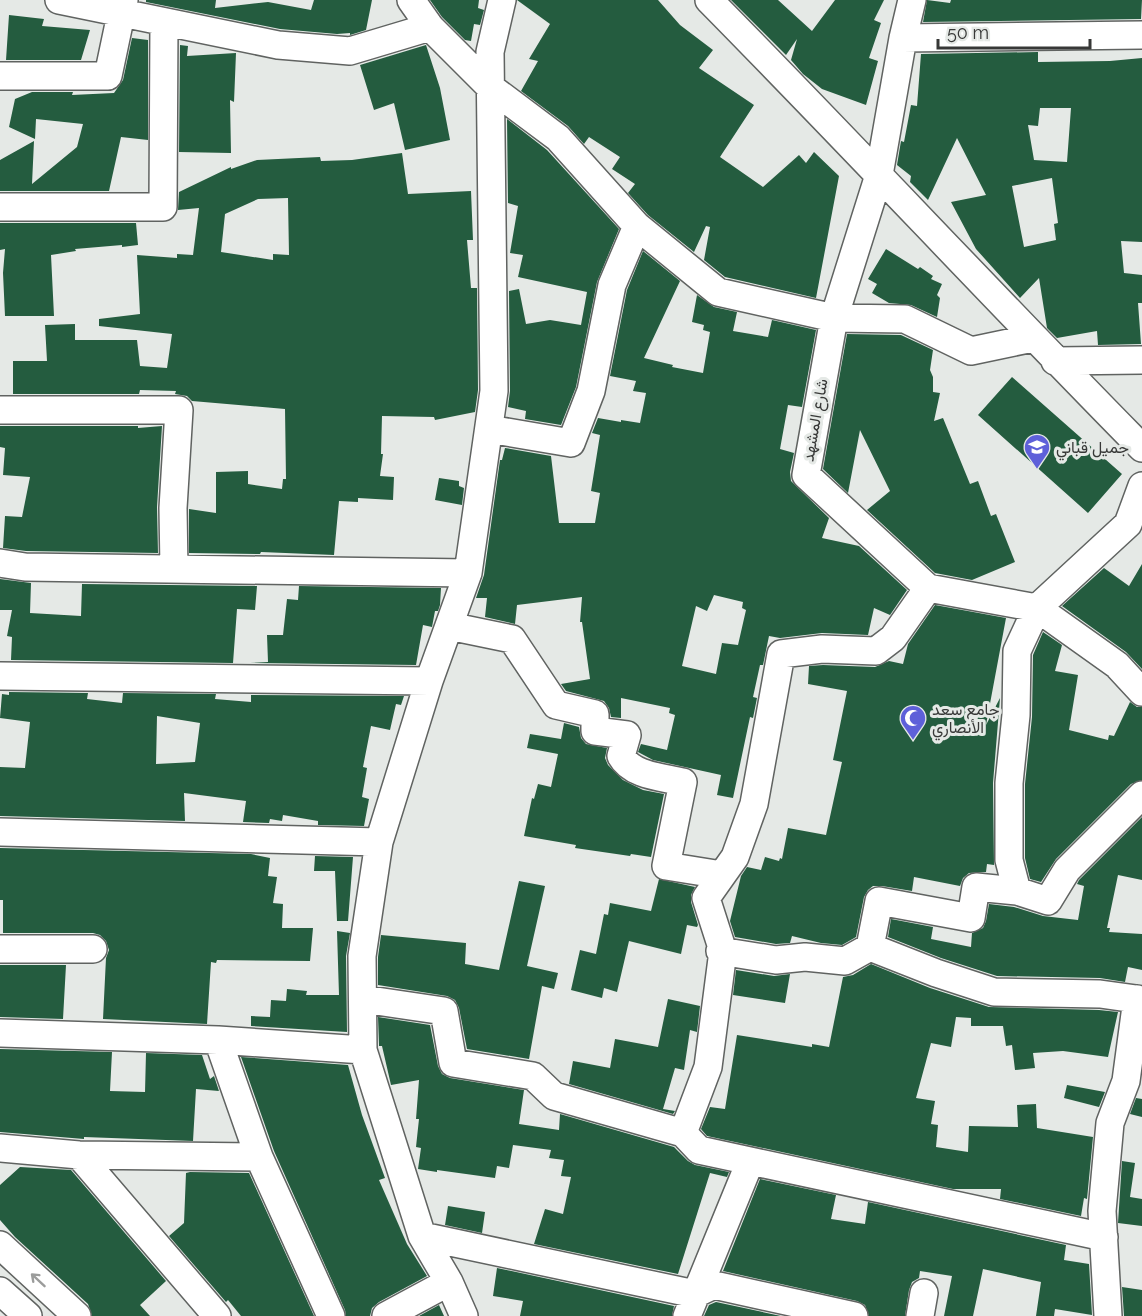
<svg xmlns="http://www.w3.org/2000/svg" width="1142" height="1316" font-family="Raleway,Vazirmatn,sans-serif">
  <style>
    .building { fill: #245c3f; fill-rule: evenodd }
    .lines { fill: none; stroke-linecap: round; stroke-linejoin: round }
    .minor-casing { stroke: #606361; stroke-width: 30 }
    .minor { stroke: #fff; stroke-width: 27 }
    .oneway { stroke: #9b9c9b }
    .labels { text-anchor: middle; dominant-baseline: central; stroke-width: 6; stroke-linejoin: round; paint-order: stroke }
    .street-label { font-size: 16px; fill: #373837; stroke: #e5e9e6 }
    .poi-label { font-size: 16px; fill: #373837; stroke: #e5e9e6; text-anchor: start }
  </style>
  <rect width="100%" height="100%" fill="#e5e9e6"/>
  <path class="building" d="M146,0H216L215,8L268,2L311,10L314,0H372L366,30L350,35V33L337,34L280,29L146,2Z
    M430,0H479L478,8L484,10L480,25L474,24L471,41L465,40L442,17Z
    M517,0H658L680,25L713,50L699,68L754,105L720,157L763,187L799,155L806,163L814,152L839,176L816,298L725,277L704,260L710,227L706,226L694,252L648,215L628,193L635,184L612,169L620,157L589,137L584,144L568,126L521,91L538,61L529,59L550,24Z
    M731,0H778L812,31L835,0H884L874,20L881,23L869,58L878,61L866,105L822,89L803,74L791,60L797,39L786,55Z
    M927,0L950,3L951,0H1142L1141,19L923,22Z
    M9,15L44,19L42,26L90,30L81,60H6Z
    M132,38L148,40V140L121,137L109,191H0V160L34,141L32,184L77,147L83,124L36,119L35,139L9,127L15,99L32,92H73L72,95L114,93L123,80Z
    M180,45L188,46L187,56L236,53L234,102L230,100L231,153L179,152Z
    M426,45L440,88L450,140L405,150L394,103L374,110L360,65Z
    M1038,52V62L1110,61L1142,58V242L1121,241L1124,273L1142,275V303H1138L1141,344L1098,345L1097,331L1057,338L1047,328L1039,278L1020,298L976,249L951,202L986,195L957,138L928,200L910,182L911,176L897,165L901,141L904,142L911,105L917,106L921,54ZM1040,108H1071L1067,162L1034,160L1028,125L1038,126ZM1052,178L1058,223L1054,224L1056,240L1024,247L1012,186Z
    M507,119L547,150L619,229L597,282L576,387L561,425L525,419L526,411L508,407L510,391L509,291L519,289L526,324L550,320L581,325L587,292L518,277L523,255L510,253L518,206L508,203Z
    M402,153L408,194L471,191L473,240H467L471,288H477L478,390L475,412L435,420L434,417L382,416L381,454H383L380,476L394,477L393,500L358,498V502L339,501L334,555L261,552L260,554L189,553V509L216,513V472L248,471V484L282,489L283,479H286L285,409L192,401L187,396L175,394L176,391L140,390L139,394H13V361H47L45,325L75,324V340H137L140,366L167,368L172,334L99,326V319L140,314L137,255L177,258V254L193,255L199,208L178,210L179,192L231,167V169L257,160L320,157L321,161L352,160ZM288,198L289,255L273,254V260L221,252L225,214L258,199Z
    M0,223H136L138,245L122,247V245L75,249L76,251L51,255L54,316H5L3,273L5,249L0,250Z
    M886,249L918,269L920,267L933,276L931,279L942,284L937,295L940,298L937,317L911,305L889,303L872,293L877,284L868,279Z
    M643,251L680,281L644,358L673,365L672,367L703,373L710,332L703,330L704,325L692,322L697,295L714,307L737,312L733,331L768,337L772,320L816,330L802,407L788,405L780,449L794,453L790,472L791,481L829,518L822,538L859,546L907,590L890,615L874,608L868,635L822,633L780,638L769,636L763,665H760L753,697L757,698L753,718L750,717L733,798L717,795L721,775L653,760L638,752L641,744L667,750L675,715L669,713L670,708L621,698V718L611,717L609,708L604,701L566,691L561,684L590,679L582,622H580L582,597L517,605L515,624L485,617L487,598H476L484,575L500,460H502L505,448L551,456L559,523H595L600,493L591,491L600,435L592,433L598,418L621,422V420L640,423L646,393L633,391L636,381L610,376L627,290ZM714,595L743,602L742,608L746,610L738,645L722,643L716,674L682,666L696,606L707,611Z
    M847,334L901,335L933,350L930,370L933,377V392L940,393L934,421L943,418L970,484L978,481L991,516L996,514L1015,562L972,580L935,573L867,510L890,491L860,430L848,493L823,469Z
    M1012,377L1122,474L1088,513L978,415Z
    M0,426H138V428L162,426L157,507L158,553L26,551L3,548L5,516L22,517L30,477L3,475L5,448L0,447Z
    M439,478L459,481V486L464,488L462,505L435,500Z
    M1142,564V669L1126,652L1062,606L1104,568L1129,586Z
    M0,579L31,583L30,613L81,616L82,584L257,586L255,610L237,609L233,663L11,660L12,637L7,636L12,610H0Z
    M299,586L441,588L440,605L438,611H435L432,627L423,625L416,665L250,663L268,662L267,635H283L287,599L298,600Z
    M935,605L1006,618L986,725L1000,698L993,783L994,865L987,864L986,872L969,873L963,878L960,886L914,877L912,891L882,886H873L868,890L864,897L856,937L842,945L821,943L792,936L790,943L776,944L735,937L730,921L741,876L747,867L761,870L765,857L779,861L780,858L782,859L788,828L826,835L842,762L833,760L847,691L808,684L809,666L823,665L875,667L889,661L903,664L908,644Z
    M1043,632L1062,645L1055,671L1078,675L1069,730L1108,740L1109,735L1114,736L1130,702L1137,707H1142V780L1131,784L1056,859L1041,882L1030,879L1025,858V784L1032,717L1033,655Z
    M9,692L88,693L87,699L122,703L123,693L216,694L215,699L251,702V695L404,696L401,705L396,704L390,730L371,726L363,767L367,768L362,797L369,799L364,826L318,825V821L283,815L282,821L270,819L269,823L243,822L246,801L184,793L185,821L0,816V767L25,768L30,722L0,718L2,694L9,695ZM157,716L200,723L195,762L156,764Z
    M564,723L579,727L581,738L586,744L607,748L605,758L608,765L623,780L643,790L664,794L651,857L631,854L630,856L575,848L576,845L524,836L532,798L534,799L538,784L551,787L558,754L527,748L530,734L561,739Z
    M1142,817V880L1118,875L1107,928H1110L1109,932L1142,934V970L1128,967L1125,982L1100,978L997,976L941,958L888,937L891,919L933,927L931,939L971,947L972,933L983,928L986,921L989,904L1014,907L1043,916L1078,920L1084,886L1077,884L1079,880Z
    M0,848L251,854L270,858L268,876L277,877L273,903L283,904L282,928H313L310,961L217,960L216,963L211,962L207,1024L103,1019L106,958L109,950L106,941L100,935L93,933H3V900H0Z
    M315,856L353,857L348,921H337L335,871H314Z
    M659,879L695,887L691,895V902L698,925L697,927L687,925L681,954L629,941L617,992L604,988L602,998L571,990L580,950L596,954L604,914L608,915L610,903L651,911Z
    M519,881L545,886L527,966L558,973L554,989L542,986L529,1059L467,1049L459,1008L455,1000L447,996L378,985V957L381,935L466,943L465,964L499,970Z
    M337,931L350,933L346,956L347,1032L251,1026V1016L270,1017L271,1000L286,1001L287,989L307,991L306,995H339Z
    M871,964L930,988L989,1007L1099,1010L1118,1012L1108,1057L1063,1051L1033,1053L1035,1068L1015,1070L1012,1045L1006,1046L1003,1026H971V1018L956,1017L951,1047L931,1043L916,1098L935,1101L931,1124L938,1125L936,1147L968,1152L969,1126L1018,1127L1017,1105L1036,1104L1037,1128L1093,1137L1087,1199L1084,1198L1081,1216L1000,1199L1001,1189H953L707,1136L701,1129L710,1107L725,1109L737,1035L812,1047V1044L829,1047L843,977L853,975Z
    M0,965H66L63,1019L0,1017Z
    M736,970L774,976L790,974L785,1003L733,995Z
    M668,999L700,1006L697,1032L690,1030L684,1070L675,1068L663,1109L675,1111L673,1114L569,1084L573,1061L610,1068L615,1039L658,1047Z
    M378,1017L430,1025L438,1066L442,1074L450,1078L524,1090L519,1124L559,1130L560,1114L674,1147L688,1161L695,1165L729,1172L727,1177L710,1173L678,1274L534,1244L545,1209L563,1214L571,1177L561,1176L564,1160L549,1158L551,1150L513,1145L509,1168L497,1166L495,1178L437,1170V1172L418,1169L421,1148L416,1147L419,1119H416L419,1080L391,1085L382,1046H379V1044Z
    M0,1049L112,1052L110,1091L145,1092L146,1053L202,1055L210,1079L214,1076L219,1091L196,1089L193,1141L84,1137V1139L0,1132Z
    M241,1057L348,1065L362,1115L385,1178L379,1180L407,1244L427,1276L379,1302L372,1308L370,1316H346L345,1310L274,1151Z
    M1067,1085L1105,1092L1099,1107L1064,1098Z
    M1136,1098L1142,1099V1117L1130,1114Z
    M1122,1161L1135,1163L1130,1197L1142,1199V1226L1118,1223Z
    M20,1167L71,1170L166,1281L140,1305L150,1316H92L88,1304L15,1237L0,1220V1185Z
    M190,1172L249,1173L314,1316H241L228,1300L226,1302L169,1236L184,1223L186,1173Z
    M760,1179L836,1195L831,1219L865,1224L868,1202L1066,1245L1064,1260L1089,1264L1092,1315L1055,1309L1054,1316H1036L1041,1282L983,1269L973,1316H944L952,1276L920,1271L919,1278L912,1282L909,1290L905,1316H869L865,1305L857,1301L723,1271Z
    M448,1206L485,1212L482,1233L445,1225Z
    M497,1268L674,1306L672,1316H520L523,1301L493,1296Z
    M1122,1287L1142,1290V1316H1124Z
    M716,1302L781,1316H704L709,1305Z
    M439,1305L444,1316H419Z"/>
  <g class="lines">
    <g class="minor-casing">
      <path id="minor" d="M59,0L278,45L350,51L430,27
        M411,0L430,27L490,87L558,138L637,226L718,292L834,318L905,319L971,351L1033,338
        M709,0C855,148 996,300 1142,448
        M912,0L903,38L879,175L834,318L806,475L928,588L1037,608L1117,665L1142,692
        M903,38L1142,35
        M0,76H108L124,0
        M0,207H163L164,22
        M1055,361L1142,360
        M0,410H179L173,508L174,569
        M489,429L571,443L591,391L612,285L637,226
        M0,563L25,567L468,573
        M449,626L512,639L556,705L595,714V731L627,735L621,756C632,776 663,777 683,782L666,866L722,875
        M0,676L429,681
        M0,832L379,842
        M1017,891L1009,860V783L1016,715L1017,651L1037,608L1128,524L1142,486
        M870,947L936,973L994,992L1100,994L1142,1000
        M0,949H93
        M720,951L776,960L805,957L845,961L870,947L879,901L971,918L976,887L1017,891L1048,901L1067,870L1142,795
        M363,999L444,1011L453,1063L533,1076L554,1096L683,1133L699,1150L1104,1237
        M0,1033L218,1040L363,1050
        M218,1040L259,1157L331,1316
        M683,1133L708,1067L723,951L706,898L735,857L754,804L781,654L822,649L876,651L893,638L928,588
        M0,1148L79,1155L259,1157
        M79,1155L217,1316
        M422,1236L695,1294L714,1285L854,1316
        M0,1245L77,1316
        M0,1291L28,1316
        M386,1316L449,1282
        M464,1316L449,1282L422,1236L363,1050L362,956L379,842L429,681L468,573L494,391L490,52L502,0
        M687,1316L750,1162
        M920,1316L924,1293
        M1108,1316L1102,1211L1110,1123L1126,1081L1137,999"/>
    </g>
    <use href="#minor" class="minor"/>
  </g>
  <defs><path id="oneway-shaft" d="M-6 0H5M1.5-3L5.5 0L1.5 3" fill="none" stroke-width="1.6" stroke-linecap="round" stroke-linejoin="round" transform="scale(1.5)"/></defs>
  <use class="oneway" href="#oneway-shaft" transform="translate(38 1280) rotate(-137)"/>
  <defs>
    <g id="school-pin" transform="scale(1.35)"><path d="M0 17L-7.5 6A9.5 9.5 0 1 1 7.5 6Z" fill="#5e60d9" stroke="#e5e9e6"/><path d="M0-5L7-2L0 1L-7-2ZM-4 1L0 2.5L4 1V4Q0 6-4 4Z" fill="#fff"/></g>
    <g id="mosque-pin" transform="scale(1.35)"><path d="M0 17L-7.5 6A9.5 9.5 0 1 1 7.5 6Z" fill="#5e60d9" stroke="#e5e9e6"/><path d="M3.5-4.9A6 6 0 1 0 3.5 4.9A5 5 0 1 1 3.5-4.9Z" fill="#fff"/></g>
  </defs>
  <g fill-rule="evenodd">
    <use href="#school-pin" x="1037" y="447"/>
    <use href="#mosque-pin" x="913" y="718"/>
  </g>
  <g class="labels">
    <g class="street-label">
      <text transform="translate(815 420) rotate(-80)">شارع المشهد</text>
    </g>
    <g class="poi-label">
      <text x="1056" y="447">جميل قباني</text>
      <text x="932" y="709">جامع سعد<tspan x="932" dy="18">الأنصاري</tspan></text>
    </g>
  </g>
  <path d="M938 39v9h152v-9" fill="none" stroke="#373837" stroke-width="3"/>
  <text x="947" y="39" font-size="18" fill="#373837" stroke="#e5e9e6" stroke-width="4.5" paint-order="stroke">50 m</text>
</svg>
